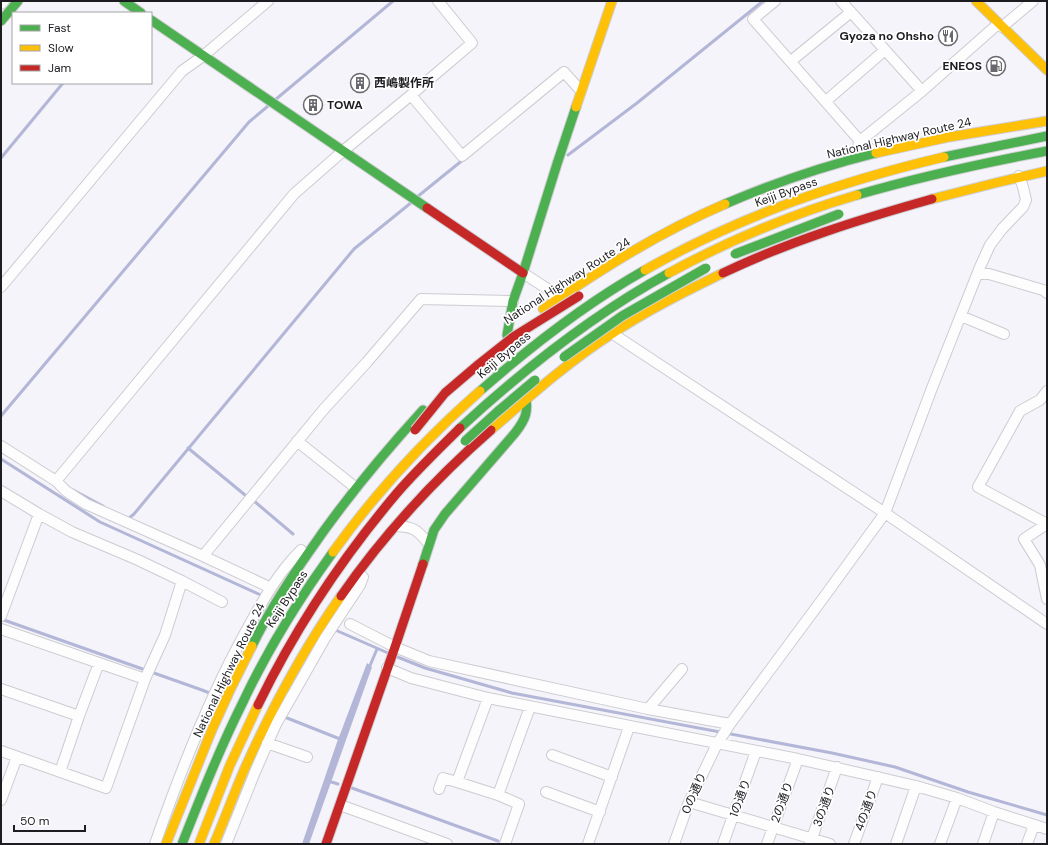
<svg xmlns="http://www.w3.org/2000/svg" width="1048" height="845" font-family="'DM Sans','Noto Sans JP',sans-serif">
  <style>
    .water { fill: #b3b6d7 }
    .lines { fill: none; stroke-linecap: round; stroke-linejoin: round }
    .stream { stroke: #b3b6d7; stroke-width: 3 }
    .street-casing { stroke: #ccccd1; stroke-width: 12 }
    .fast-casing { stroke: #ccccd1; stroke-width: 11 }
    .slow-casing { stroke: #ccccd1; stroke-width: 11 }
    .jam-casing { stroke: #ccccd1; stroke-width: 11 }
    .street { stroke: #fdfdfe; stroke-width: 10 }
    .fast { stroke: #4caf50; stroke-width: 9 }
    .slow { stroke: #ffc107; stroke-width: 9 }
    .jam { stroke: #c62828; stroke-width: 9 }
    .fast-bridge-casing { stroke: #d2d2d5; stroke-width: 11; stroke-linecap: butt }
    .slow-bridge-casing { stroke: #d2d2d5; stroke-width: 11; stroke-linecap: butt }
    .jam-bridge-casing { stroke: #d2d2d5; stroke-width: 11; stroke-linecap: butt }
    .fast-bridge { stroke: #4caf50; stroke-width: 9 }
    .slow-bridge { stroke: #ffc107; stroke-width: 9 }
    .jam-bridge { stroke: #c62828; stroke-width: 9 }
    .labels { text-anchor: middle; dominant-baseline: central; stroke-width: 3.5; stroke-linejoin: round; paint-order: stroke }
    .poi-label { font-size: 12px; font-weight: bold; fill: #1c1c21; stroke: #fff; text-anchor: end }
    .street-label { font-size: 12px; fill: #1c1c21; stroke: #fff }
  </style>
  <rect width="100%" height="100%" fill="#f4f4fa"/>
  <path class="water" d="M367,663L372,667L309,844H302L336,745Z"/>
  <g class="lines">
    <path class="stream" d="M275,100L393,1
      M568,155L637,103L763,1
      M1,158L63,83
      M417,197L464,159
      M1,416L249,122L268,106
      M188,448L245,495
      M1,459L100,522L263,596
      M73,490L103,506
      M254,501L293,534
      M126,518L128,519L134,514L354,249L412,202
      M1,619L202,690L212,694
      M333,629L388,653
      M395,656L425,668L512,693L832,753L895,767L968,792L1047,815
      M369,668L377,649
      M282,716L340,739
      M328,781L338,784
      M352,788L498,841"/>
    <g class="street-casing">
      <path id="street" d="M775,1L753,19L860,141L875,153
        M841,1L922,91
        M1,4L4,1
        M1002,27L1033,1
        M791,61L851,12
        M411,95L462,156L564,72L581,91
        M826,101L885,50
        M858,146L860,141L922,91L998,24
        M523,273L560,297
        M978,274H989L1043,290L1047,293
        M1,287L182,71L203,56L268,1
        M961,316L1004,334
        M613,334L885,513L1047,624
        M297,441L356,488
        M1,446L56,481L66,491L86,504L203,556L324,409L367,362L421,299L513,301
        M56,481L294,194L343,151L411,95L472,43L438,1
        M1,491L39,514L72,532L138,560L182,581L165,635L145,679L106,788L1,751
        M1047,524L978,487L1020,411L1040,400L1047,391
        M1047,524L1024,539L1040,565L1047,599
        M396,526C415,527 417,530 429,544
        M203,556L269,587
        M182,581L222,602
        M1,616L39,514
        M350,624L395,647L429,661L648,709L730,724
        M1,629L145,679
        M387,668L411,678L488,698L798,759L916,786L957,798L994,812L1047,829
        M1,689L79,716
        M488,698L457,782L498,795L519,804L505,844
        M648,709L682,669
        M267,743L307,757
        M552,755L612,777
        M60,772L79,716L99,663
        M439,789L443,778L457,782
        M546,792L600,812
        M498,795L530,707
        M1,800L17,757
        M689,802L830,844
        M340,805L447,844
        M155,844C180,772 208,700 245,633C257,611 269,588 285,568C290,562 295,556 301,550
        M226,844L255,772L276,724L304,675L325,638L360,585L363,577
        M588,844L629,727
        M674,844L689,802L717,744L730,724L824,597L885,513L932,388L980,267L990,245L1002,229L1023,207L1026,200L1023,187L1019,176
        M723,844L756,751
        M767,844L798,759
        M810,844L837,767
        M854,844L878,777
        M896,844L916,786
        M940,844L957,798
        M983,844L994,812
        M1027,844L1034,825"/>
    </g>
    <g class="fast-casing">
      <path id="fast" d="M124,1L141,13
        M151,20L427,208
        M1,21L18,1
        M725,204C774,183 824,166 876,153
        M511,349L507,335L513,301L523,273L557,164L576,107
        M423,564L434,530L445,514L515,433C526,419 529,411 525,393
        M252,646C268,613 288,582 309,552C343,502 382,455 423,410"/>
    </g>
    <g class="slow-casing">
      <path id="slow" d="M976,1L1047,70
        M576,107L612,1
        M876,153L949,137L1047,121
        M932,199L995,183L1047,171
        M543,309C601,269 660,232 725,204
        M491,430C529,397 568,362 610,335C646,311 684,292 723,273
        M166,844L211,732L231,688L252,646
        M214,844C225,819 234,793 245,768C272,708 303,650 341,596"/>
    </g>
    <g class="jam-casing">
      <path id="jam" d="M427,208L523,273
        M723,273C790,241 861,219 932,199
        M341,596C384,534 435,479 491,430
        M326,844L395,647L423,564"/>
    </g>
    <use href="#street" class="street"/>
    <use href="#fast" class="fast"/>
    <use href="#slow" class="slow"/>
    <use href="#jam" class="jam"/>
    <g class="fast-bridge-casing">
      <path id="fast-bridge" d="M944,157L1047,136
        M857,195C919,177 983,163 1047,151
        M735,254L839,214
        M564,357L622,316L706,268
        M480,391C531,346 585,304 645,270
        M460,428C524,369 592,315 669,273
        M465,441L497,412L535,380
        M182,844C201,796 220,748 243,702C268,649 299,599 333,552"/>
    </g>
    <g class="slow-bridge-casing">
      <path id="slow-bridge" d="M645,270C740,216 838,182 944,157
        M669,273C728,241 792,214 857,195
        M333,552C377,491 424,440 480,391
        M199,844L230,765L258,705"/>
    </g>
    <g class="jam-bridge-casing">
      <path id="jam-bridge" d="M415,430L445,393L479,364L513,337L579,296
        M258,705C295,629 342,558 397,493C417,470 439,449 460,428"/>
    </g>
    <use href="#fast-bridge" class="fast-bridge"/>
    <use href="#slow-bridge" class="slow-bridge"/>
    <use href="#jam-bridge" class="jam-bridge"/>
  </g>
  <defs>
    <g id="restaurant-ring" transform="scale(1)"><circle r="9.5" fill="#fff" stroke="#68686d" stroke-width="1.5"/><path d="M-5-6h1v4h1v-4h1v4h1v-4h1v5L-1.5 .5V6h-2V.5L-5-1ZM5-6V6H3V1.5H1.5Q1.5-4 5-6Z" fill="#68686d"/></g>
    <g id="fuel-ring" transform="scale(1)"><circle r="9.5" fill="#fff" stroke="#68686d" stroke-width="1.5"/><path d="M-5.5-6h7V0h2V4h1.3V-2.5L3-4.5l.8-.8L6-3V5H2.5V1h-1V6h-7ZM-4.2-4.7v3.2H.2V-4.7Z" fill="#68686d"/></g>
    <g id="building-ring" transform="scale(1)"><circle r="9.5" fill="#fff" stroke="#68686d" stroke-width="1.5"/><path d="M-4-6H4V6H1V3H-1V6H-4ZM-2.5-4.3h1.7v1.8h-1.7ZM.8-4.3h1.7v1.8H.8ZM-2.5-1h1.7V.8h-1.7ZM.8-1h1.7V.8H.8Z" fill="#68686d"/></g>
  </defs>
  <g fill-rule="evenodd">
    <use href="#restaurant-ring" x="948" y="36"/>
    <use href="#fuel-ring" x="996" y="66"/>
    <use href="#building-ring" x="360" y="83"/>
    <use href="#building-ring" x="313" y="105"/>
  </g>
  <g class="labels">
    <g class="poi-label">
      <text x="934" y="36">Gyoza no Ohsho</text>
      <text x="982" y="66">ENEOS</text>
      <text x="374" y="83" text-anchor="start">西嶋製作所</text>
      <text x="327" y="105" text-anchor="start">TOWA</text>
    </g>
    <g class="street-label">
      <text transform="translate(899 138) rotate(-13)">National Highway Route 24</text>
      <text transform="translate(786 192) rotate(-20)">Keiji Bypass</text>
      <text transform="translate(567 281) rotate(-33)">National Highway Route 24</text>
      <text transform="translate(504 355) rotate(-40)">Keiji Bypass</text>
      <text transform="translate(287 599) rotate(-57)">Keiji Bypass</text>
      <text transform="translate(229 670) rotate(-64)">National Highway Route 24</text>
      <text transform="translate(694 793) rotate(-66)">0の通り</text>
      <text transform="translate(740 798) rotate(-70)">1の通り</text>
      <text transform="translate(782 802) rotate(-70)">2の通り</text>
      <text transform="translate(824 806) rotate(-70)">3の通り</text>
      <text transform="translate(866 810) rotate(-70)">4の通り</text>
    </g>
  </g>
  <rect width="1048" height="845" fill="none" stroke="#1c1c21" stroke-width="4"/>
  <rect x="12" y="12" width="140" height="72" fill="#ffffff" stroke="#a4a4a6"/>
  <rect x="20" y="25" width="20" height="6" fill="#4caf50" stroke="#a4a4a6"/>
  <text x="48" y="32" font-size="12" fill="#1c1c21">Fast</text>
  <rect x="20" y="45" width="20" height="6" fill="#ffc107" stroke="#a4a4a6"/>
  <text x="48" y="52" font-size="12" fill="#1c1c21">Slow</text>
  <rect x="20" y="65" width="20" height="6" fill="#c62828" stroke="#a4a4a6"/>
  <text x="48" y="72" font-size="12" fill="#1c1c21">Jam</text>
  <path d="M14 825v6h71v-6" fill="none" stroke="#1c1c21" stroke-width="2"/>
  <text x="20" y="825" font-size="12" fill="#1c1c21" stroke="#ffffff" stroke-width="3" paint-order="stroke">50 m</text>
</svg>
